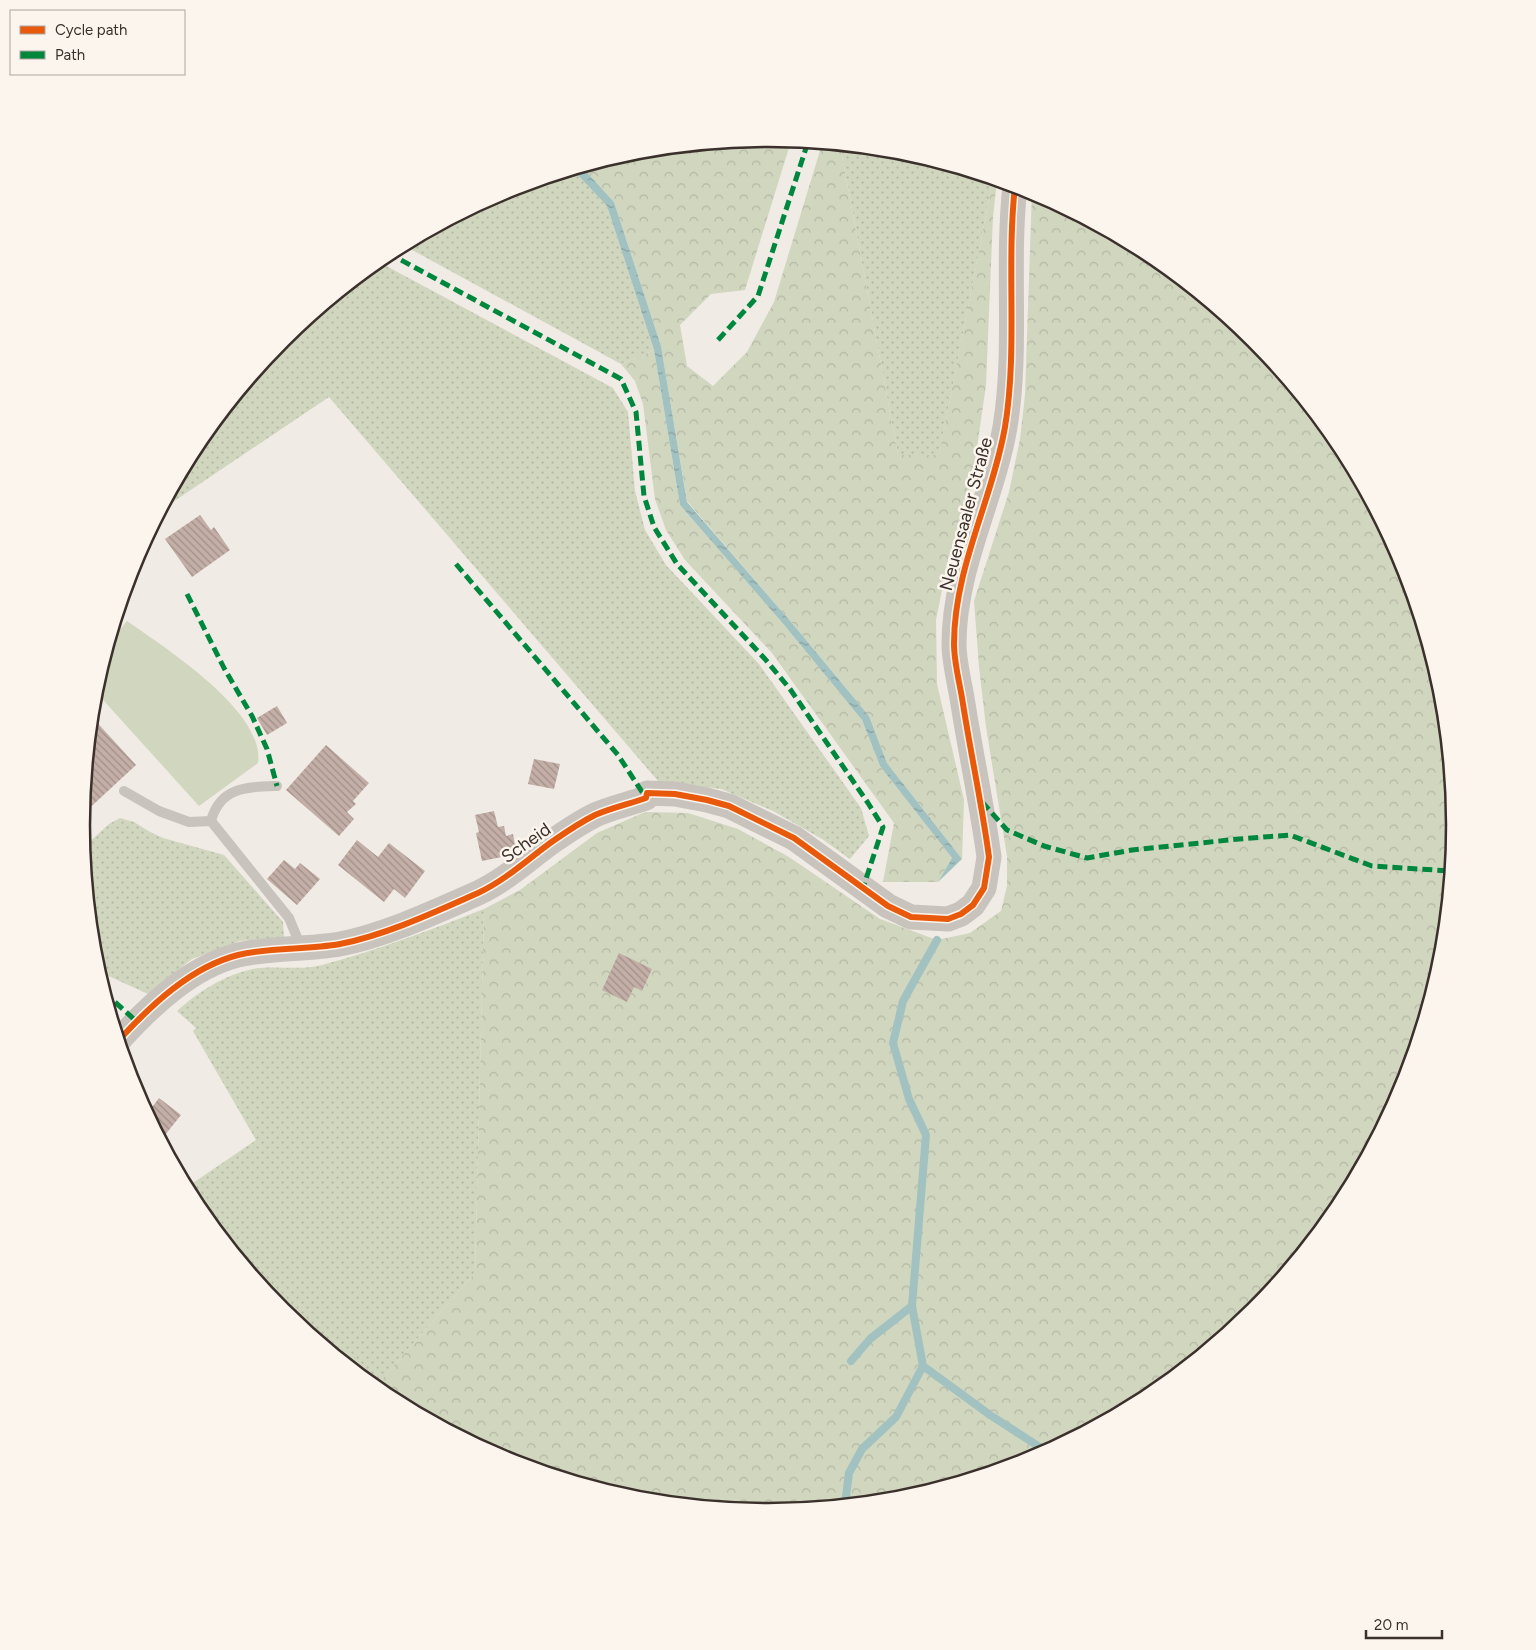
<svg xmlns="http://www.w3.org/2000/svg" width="1536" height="1650" font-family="Figtree,sans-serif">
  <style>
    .grass { fill: url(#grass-dots) }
    .forest { fill: url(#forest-crowns) }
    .pitch { fill: #d1d6bf }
    .water { fill: url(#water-ripples) }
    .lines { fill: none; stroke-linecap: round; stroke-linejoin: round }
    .stream { stroke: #a1c2c1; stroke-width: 8 }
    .building { fill: url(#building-back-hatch) }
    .service { stroke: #c9c3be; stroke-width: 10 }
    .tertiary { stroke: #c9c3be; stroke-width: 25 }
    .quiet { stroke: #00873e; stroke-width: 5; stroke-dasharray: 10 5; stroke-linecap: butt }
    .cycleway-casing { stroke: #fbf5ee; stroke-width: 9 }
    .cycleway { stroke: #e8590c; stroke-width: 6 }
    .labels { text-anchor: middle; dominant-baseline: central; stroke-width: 5; stroke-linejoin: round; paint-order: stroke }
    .street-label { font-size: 18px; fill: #3b302b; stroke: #fbf5ee }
    .rim { fill: none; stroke: #3b302b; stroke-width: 2.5 }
  </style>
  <defs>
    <pattern id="grass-dots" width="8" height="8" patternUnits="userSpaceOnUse" patternTransform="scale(1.25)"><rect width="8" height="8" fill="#d1d6bf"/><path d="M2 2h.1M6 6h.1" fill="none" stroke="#b4b8a4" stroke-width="1.8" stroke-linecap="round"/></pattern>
    <pattern id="forest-crowns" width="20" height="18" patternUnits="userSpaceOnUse" patternTransform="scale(1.25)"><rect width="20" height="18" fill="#d1d6bf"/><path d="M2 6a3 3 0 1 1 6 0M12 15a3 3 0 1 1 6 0" fill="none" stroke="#b4b8a4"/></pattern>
    <pattern id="water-ripples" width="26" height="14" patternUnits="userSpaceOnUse" patternTransform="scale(1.25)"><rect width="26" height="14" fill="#a1c2c1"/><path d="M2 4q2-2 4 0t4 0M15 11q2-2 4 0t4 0" fill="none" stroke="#849e9d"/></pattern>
    <pattern id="building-back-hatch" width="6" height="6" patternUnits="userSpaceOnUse" patternTransform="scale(1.25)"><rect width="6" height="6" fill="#c3afa7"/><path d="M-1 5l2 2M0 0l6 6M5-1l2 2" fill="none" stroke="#a08f88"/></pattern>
  </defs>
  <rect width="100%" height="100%" fill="#f0ebe5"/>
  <path class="grass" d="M840,145L902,152L993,179L939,456L898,455Z
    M573,170L607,206L654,350L621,364L403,245L505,190Z
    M377,261L613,388L628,412L635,491L645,530L666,565L759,664L861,808L869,836L850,859L822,839L773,811L721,789L658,781L329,397L161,510L197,443L283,339Z
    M120,818L134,822L150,832L163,838L224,855L283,922L284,937L240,941L192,959L148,994L102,973L98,970L94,959L83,848L109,824Z
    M484,909L475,1273L375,1387L282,1310L197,1206L187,1187L256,1140L193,1031L196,1028L177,1011C198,992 224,975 253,969C275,965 300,971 322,965C377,950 431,930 484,909Z"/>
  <path class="forest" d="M768,138L791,141L745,290L711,294L680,325L687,366L713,386L747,352L774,302L822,144L840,145L898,455H939L993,179L997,180L993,217L986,385L971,489L948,560L936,620L937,684L964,800L962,859L887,763L869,716L792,623L687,501L661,346L614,202L582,167L634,151Z
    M1032,191L1150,254L1254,340L1339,444L1403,562L1442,691L1455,825L1441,959L1402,1088L1339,1207L1253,1311L1149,1396L1031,1460L902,1499L768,1512L634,1498L505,1459L386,1396L375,1387L475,1273L484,909L520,890L597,833L645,812L688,813L738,829L789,857L880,919L937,940L970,933L1001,911L1007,886V856L986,727L979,667L974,601L1009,492L1020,439L1025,395Z
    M654,350L680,505L785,626L862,720L880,766L952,858L938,882H883L894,823L772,653L685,560L666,530L655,499L643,404L635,381L621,364Z"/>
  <path class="pitch" d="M127,621C164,647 266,712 258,763L199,806L95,691L109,643Z"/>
  <path class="water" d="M582,167L614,202L661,346L687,502L792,623L869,716L887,763L962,859L938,882L952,858L880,766L862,720L785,626L680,505L654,350L607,206L573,170Z"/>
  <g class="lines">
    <path class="stream" d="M937,940L903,1001L893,1043L909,1099L926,1135L912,1306L923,1366L990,1415L1046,1451
      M851,1361L870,1339L912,1306
      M845,1504L849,1473L862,1449L896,1417L923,1366"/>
  </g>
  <path class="building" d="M200,515L211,530L214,527L230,550L192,577L165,539Z
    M277,706L287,723L267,735L257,718Z
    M92,717L136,765L82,815Z
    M326,745L369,783L353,801L356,804L347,812L354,819L339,836L286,790Z
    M534,759L560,764L554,789L528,784Z
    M494,811L498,827L504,826L506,836L513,834L516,851L511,855L482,861L476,833L479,832L475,815Z
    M357,840L378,857L389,843L425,871L405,898L394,889L384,902L338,865Z
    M284,860L295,869L300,863L320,879L297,905L267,879Z
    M619,953L652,969L642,991L634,987L627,1002L602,990Z
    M159,1098L181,1115L161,1140L143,1106H153Z"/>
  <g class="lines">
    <path class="service" d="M277,786C247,787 220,787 211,821L289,918L301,947
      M124,791L159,811L189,822L211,821"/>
    <path class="tertiary" d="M119,1040C151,1005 191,967 238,955C271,947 306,950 340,944C386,935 435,912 478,893C506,880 529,858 553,841C566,832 581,822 595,815C611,808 629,804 646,798L647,793L675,794L707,800L729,806L794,838L888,906L911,917L948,919L961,914L973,905L984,888L989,857C982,805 971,755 963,704C960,684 954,663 954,644C954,568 992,501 1005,427C1018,348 1006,266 1015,186"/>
    <path class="quiet" d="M388,253L621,379L636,412L644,496L654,527L677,564L765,659L790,689L868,803L883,827L863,888
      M718,340L758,296L808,142
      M456,564L618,755L646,798
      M187,594L224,668L252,716L267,749L277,786
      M982,802L1007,830L1044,846L1087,858L1132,850L1239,839L1290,835L1372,866L1450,871
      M104,992L136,1021"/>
    <g class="cycleway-casing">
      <path id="cycleway" d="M119,1040C151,1005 191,967 238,955C271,947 306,950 340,944C386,935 435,912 478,893C506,880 529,858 553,841C566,832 581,822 595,815C611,808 629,804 646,798L647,793L675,794L707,800L729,806L794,838L888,906L911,917L948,919L961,914L973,905L984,888L989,857C982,805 971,755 963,704C960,684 954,663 954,644C954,568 992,501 1005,427C1018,348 1006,266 1015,186"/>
    </g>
    <use href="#cycleway" class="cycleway"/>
  </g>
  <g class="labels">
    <g class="street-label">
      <text transform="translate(966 514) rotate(-75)">Neuensaaler Straße</text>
      <text transform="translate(526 843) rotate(-35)">Scheid</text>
    </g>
  </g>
  <path d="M0 0H1536V1650H0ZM90 825a678 678 0 1 1 1356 0a678 678 0 1 1-1356 0Z" fill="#fbf5ee" fill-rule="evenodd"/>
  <path class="rim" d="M90 825a678 678 0 1 1 1356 0a678 678 0 1 1-1356 0Z"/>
  <rect x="10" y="10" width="175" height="65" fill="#fbf5ee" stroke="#aea6a0"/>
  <rect x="20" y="26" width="25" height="8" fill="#e8590c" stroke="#aea6a0"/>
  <text x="55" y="35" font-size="15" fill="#3b302b">Cycle path</text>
  <rect x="20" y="51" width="25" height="8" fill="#00873e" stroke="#aea6a0"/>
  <text x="55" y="60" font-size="15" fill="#3b302b">Path</text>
  <path d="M1366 1630v8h76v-8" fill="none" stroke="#3b302b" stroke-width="2.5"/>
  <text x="1374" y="1630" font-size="15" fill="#3b302b" stroke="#fbf5ee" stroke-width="4" paint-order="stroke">20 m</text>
</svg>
